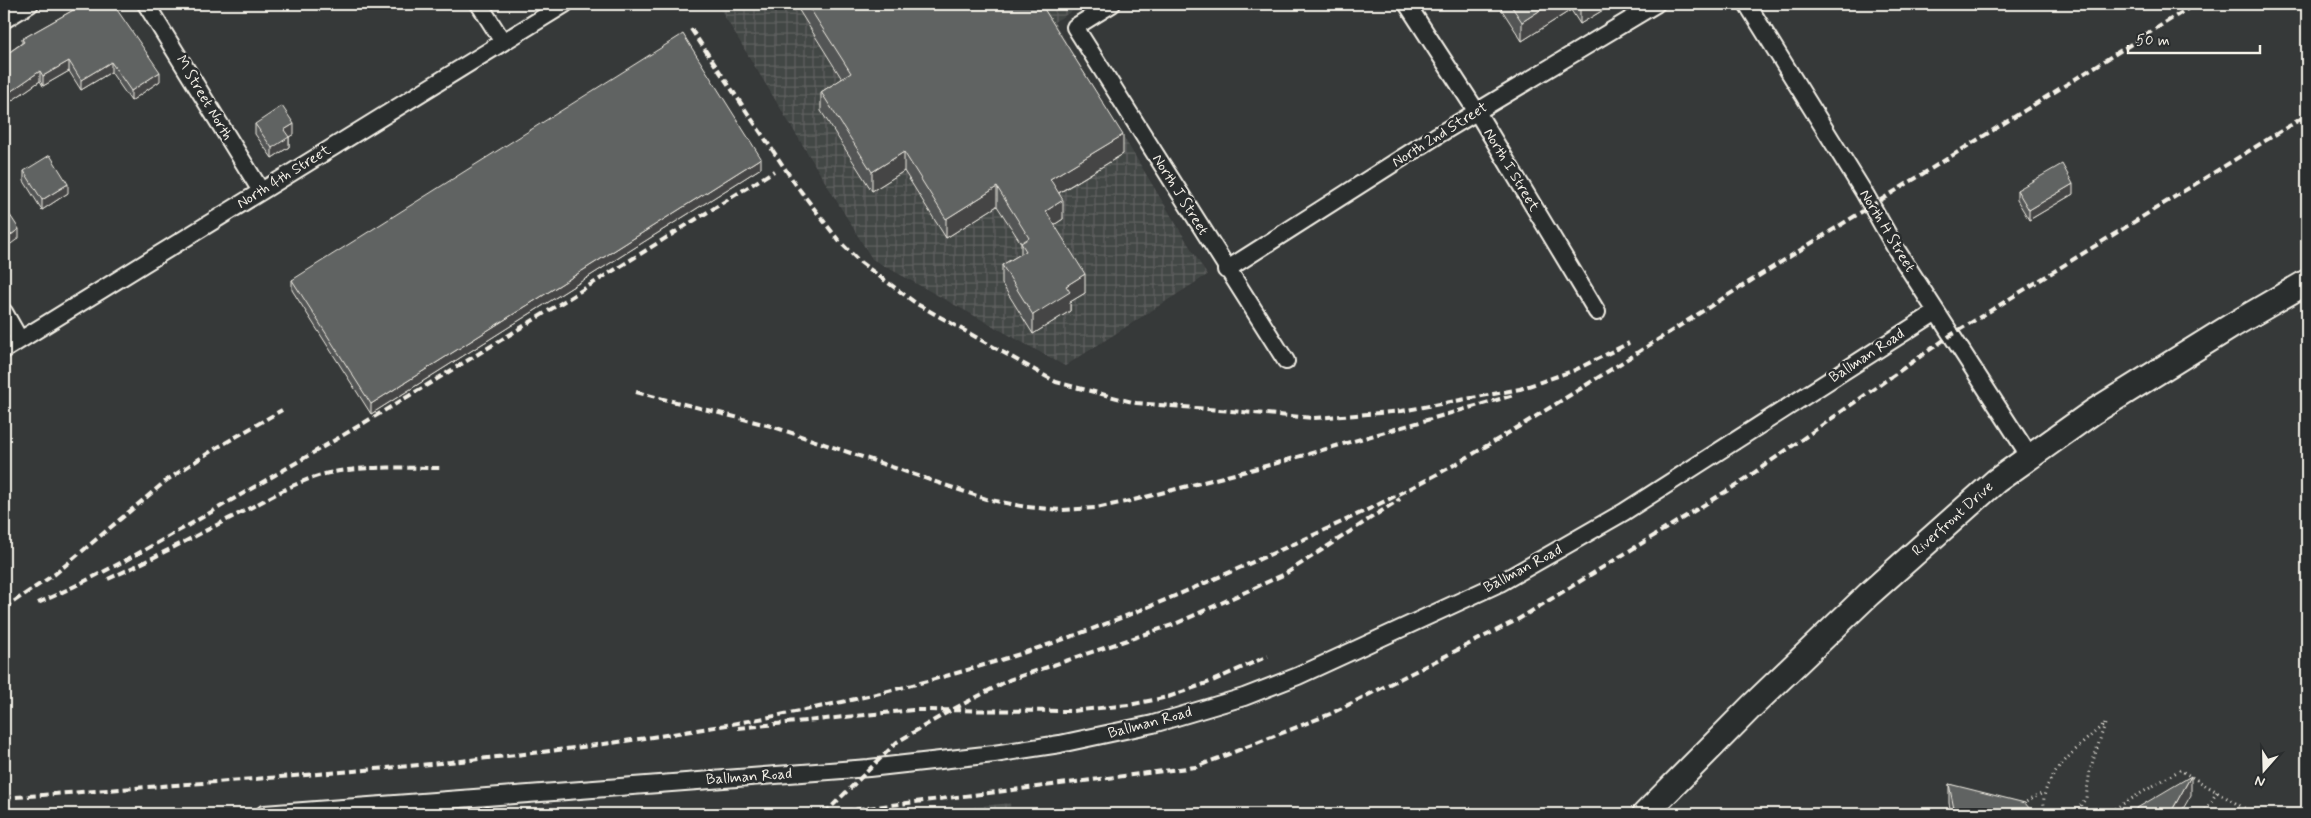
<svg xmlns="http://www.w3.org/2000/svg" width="2311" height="818" font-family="Mynerve,sans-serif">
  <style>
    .industrial { fill: url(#industrial-grid) }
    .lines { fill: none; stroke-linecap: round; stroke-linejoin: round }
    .street-casing { stroke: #f4f1e8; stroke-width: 20 }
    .secondary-casing { stroke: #f4f1e8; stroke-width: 28 }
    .path { stroke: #f4f1e8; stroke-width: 3; stroke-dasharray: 1 4; stroke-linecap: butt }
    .street { stroke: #2a2d2e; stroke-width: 16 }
    .secondary { stroke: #2a2d2e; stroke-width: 24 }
    .rail { stroke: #f4f1e8; stroke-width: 4; stroke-dasharray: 8 4; stroke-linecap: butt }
    .wall { fill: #535554; stroke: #f4f1e8 }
    .shaded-wall { fill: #444545; stroke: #f4f1e8 }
    .building { fill: #616362; stroke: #f4f1e8 }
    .labels { text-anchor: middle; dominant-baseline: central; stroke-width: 5; stroke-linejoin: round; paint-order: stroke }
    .street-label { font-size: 15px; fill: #f4f1e8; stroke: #2a2d2e }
  </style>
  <defs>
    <pattern id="industrial-grid" width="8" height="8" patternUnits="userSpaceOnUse" patternTransform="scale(1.25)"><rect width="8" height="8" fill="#434645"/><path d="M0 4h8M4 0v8" fill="none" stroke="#5f6160"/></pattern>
  </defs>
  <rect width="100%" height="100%" fill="#363939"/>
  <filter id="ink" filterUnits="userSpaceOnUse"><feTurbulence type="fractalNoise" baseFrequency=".02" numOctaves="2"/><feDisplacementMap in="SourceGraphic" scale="10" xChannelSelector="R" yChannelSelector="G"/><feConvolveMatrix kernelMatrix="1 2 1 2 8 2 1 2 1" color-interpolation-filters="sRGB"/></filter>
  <g filter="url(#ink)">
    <path class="industrial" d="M717,4H1084L1054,22L1207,275L1065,366L872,259Z
      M1010,803L1011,814H909Z"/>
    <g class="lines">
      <g class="street-casing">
        <path id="street" d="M146,4L261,191
          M479,4L503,42
          M1112,4L1075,27L1286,361
          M1407,4L1477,112L1597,312
          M1747,4L1865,194L1896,249L2030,457
          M4,20L30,4
          M1226,270L1438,135L1656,4
          M4,312L20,340
          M4,350L565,4
          M264,814L869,768L994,754L1060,744L1153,724L1244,697L1298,676L1500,583L1624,512L1936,312"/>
      </g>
      <g class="secondary-casing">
        <path id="secondary" d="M1645,814L1752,706L1869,594L1996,481L2093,412L2233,325L2307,282"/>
      </g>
      <path class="path" d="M2022,804L2043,793
        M2047,814C2030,783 2084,743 2105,723
        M2075,814L2086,798L2090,770L2105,724
        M2106,814L2180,770L2254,814
        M2203,814L2217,792"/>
      <use href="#street" class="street"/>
      <use href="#secondary" class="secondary"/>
      <path class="rail" d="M691,29L796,185L839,241L860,262L917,304L1056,382L1136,403L1314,418L1356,415L1402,411L1520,389L1575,370L1629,343
        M636,392L771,426L986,499L1026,507L1061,510L1096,508L1130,501L1277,463L1514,395
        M108,579C157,557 204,531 252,507C274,495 297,482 321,475C359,465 401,468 440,468
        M38,603C125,565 205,515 287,468C451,373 612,271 774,171
        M4,608L55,574L167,480L213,450L282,410
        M738,728L913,710L1072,711L1129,705L1168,697L1210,682L1268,656
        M4,798C349,770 709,758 1041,647C1116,622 1190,590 1262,558C1324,531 1386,502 1445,470C1549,411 1648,345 1749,282C1898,189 2047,97 2195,4
        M820,814L1196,767L1330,714L1517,620L1738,484L1951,335L2307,115
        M824,814L897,742L948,712L1009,680L1175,624L1285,574L1400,499"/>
    </g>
    <path class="wall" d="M84,4L160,81L131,101L111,72L81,90L69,71L43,86L40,81L7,104L4,100V101V56L22,43V39Z
      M795,4H1041L1123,154L1059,193L1063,219L1054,225L1085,293L1070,302V311L1033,334L1002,284V265L1021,254V243L997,206L946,238L904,171L872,191L821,111V92L842,79Z
      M1498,4H1613L1580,24L1571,10L1522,41Z
      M255,124L294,134L289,137V147L272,158L255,134Z
      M761,168L371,414L292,290V280Z
      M24,171L68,193L42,210L24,181Z
      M2017,190L2073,194L2029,220L2017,200Z
      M1949,784L2034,814H1951L1949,803Z"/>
    <path class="shaded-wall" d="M1550,4H1571V10L1522,41V22Z
      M1583,4H1613L1580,24V5Z
      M69,61V71L43,86V76Z
      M111,62V72L81,90V80Z
      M40,71V81L7,104V94Z
      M160,72V81L131,101V91Z
      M294,124V134L289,137V147L272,158V148L284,130Z
      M1123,135V154L1050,198V179Z
      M904,152V171L872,191V172Z
      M761,158V168L371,414V404Z
      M68,184V193L42,210V200Z
      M2073,184V194L2029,220V210Z
      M997,187V206L946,238V219Z
      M1063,200V219L1046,230V211Z
      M19,229V238L4,249V240Z
      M1085,274V293L1070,302V311L1033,334V315L1066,286Z
      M2191,776V795L2180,814H2170Z"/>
    <path class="building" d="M84,4H113L160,72L131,91L111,62L81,80L69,61L43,76L40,71L7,94L4,91V56L24,42L22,39Z
      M807,4H1041L1123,135L1050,179L1063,200L1046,211L1085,274L1066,286L1070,292L1033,315L1002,265L1026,251L1021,243L1029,238L997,187L946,219L904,152L872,172L821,92L851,73Z
      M1510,4H1550L1522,22Z
      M683,34L761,158L371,404L292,280Z
      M282,106L294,124L284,130L289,137L272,148L255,124Z
      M50,155L68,184L42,200L24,171Z
      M2062,164L2073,184L2029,210L2017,190Z
      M4,206L19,229L4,240Z
      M2191,776L2170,814H2127Z
      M1949,784L2025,803L2034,814H1955Z"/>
  </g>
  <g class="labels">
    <g class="street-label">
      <text transform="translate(204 98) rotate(59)">M Street North</text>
      <text transform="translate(1440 135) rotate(-32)">North 2nd Street</text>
      <text transform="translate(1511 170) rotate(59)">North I Street</text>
      <text transform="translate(284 177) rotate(-32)">North 4th Street</text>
      <text transform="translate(1180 195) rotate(58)">North J Street</text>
      <text transform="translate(1887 231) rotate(59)">North H Street</text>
      <text transform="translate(1867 356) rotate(-33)">Ballman Road</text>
      <text transform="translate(1953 519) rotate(-42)">Riverfront Drive</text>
      <text transform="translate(1523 569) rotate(-28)">Ballman Road</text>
      <text transform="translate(1150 723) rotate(-15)">Ballman Road</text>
      <text transform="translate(749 777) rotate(-4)">Ballman Road</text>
    </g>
  </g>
  <rect width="2311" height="818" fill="none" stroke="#2a2d2e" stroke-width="20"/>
  <rect x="10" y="10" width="2291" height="798" fill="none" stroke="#f4f1e8" stroke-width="2" filter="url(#ink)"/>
  <g transform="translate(2264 770) rotate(200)" stroke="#2a2d2e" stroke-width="4" paint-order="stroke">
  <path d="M0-4L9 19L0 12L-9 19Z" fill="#f4f1e8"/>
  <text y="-8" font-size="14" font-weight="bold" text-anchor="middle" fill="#f4f1e8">N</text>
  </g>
  <path d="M2128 45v8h132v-8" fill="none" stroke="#f4f1e8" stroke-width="2.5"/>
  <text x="2136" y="45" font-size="15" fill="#f4f1e8" stroke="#2a2d2e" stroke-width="4" paint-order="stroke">50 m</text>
</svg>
